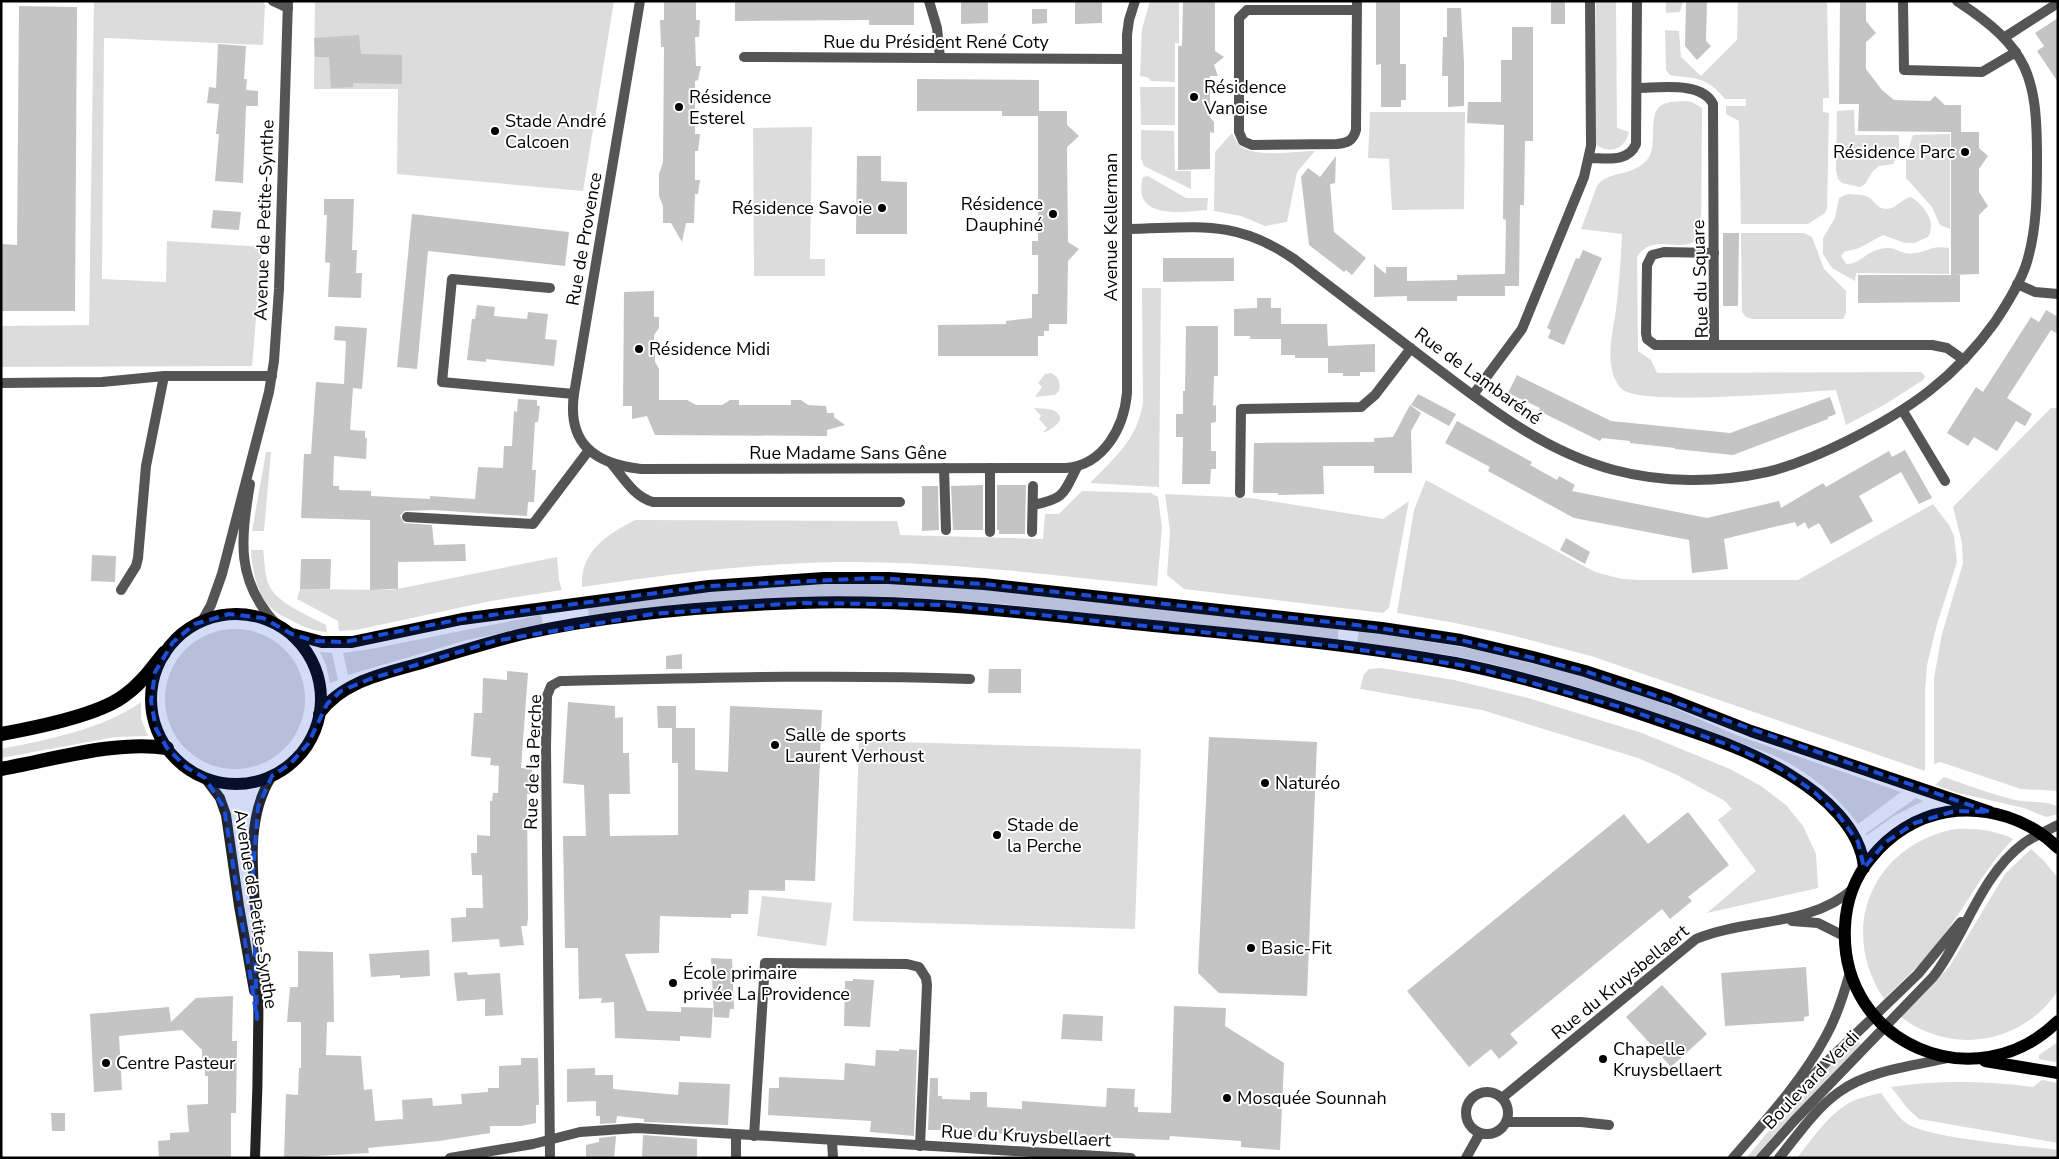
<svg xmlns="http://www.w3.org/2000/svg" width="2059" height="1159" font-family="'Nunito Sans',sans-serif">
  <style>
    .green { fill: #dcdcdc }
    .building { fill: #c4c4c4 }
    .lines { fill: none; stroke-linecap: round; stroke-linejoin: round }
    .service { stroke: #555; stroke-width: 10 }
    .minor { stroke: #555; stroke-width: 10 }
    .tertiary { stroke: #555; stroke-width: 10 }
    .secondary { stroke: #222; stroke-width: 10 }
    .primary { stroke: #000; stroke-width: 12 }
    .trunk { stroke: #000; stroke-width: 14 }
    .marked { fill: #1d4ed8; fill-opacity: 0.2; stroke: #1d4ed8; stroke-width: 4; stroke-dasharray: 10 6; stroke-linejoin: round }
    .poi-dot { fill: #000; stroke: #fff; stroke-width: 2 }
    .labels { text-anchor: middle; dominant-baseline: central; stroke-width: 4; stroke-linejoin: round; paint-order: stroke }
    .street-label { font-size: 18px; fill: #000; stroke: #fff }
    .poi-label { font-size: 18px; fill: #000; stroke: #fff; text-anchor: start }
  </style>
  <rect width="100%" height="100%" fill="#fff"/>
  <path class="green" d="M94,1H262L265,5L263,45L104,38L102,279L166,282L167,241L262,247L252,366L1,367V326L89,325Z
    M315,1H614L583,191L397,174L398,89H314Z
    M1150,1H1179V43H1175V82L1151,81L1147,77L1140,76L1142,29Z
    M1596,1H1616L1617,128L1629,132C1625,149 1610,155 1595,144Z
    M1666,1H1683L1680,12L1666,13Z
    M1738,1H1827L1829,98H1823V112L1829,113L1827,208L1825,213L1808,224H1741L1739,121L1726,114V106H1746V99H1725C1706,76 1696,79 1670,75L1666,70L1665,30L1679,31L1681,57L1701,76L1737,40Z
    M1140,87H1175V125H1141Z
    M1683,101L1692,102L1702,108L1701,234C1687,259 1654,229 1637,257L1638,351L1651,360L1657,373L1921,372L1925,376L1923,380L1884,405L1846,425L1836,390C1800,392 1647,406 1623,390C1618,386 1615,380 1613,374C1607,354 1613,331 1616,310C1619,285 1621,260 1622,234L1581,229L1597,186C1608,170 1630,178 1647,160C1660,145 1645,111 1664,104C1670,101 1677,102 1683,101Z
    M1854,110L1855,135H1899V150L1893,164L1879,166L1873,171L1865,184L1860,187L1842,183L1838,179L1836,170L1837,111Z
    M1370,112H1465L1464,209L1392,210L1389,159L1368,158Z
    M812,127L810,259H825V276H754L753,128Z
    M1141,130L1174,131L1175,171H1191V189L1144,166L1141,158Z
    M1232,133C1234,137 1236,141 1238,144C1252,159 1295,151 1315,151L1297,172L1287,222L1265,226L1241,216L1214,211L1215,152Z
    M1950,134V229L1940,225L1932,207L1906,178V156L1913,135Z
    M1148,176L1186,198H1208L1207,210C1182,212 1131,220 1143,177Z
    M1850,194C1855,195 1861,194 1866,196C1874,199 1877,209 1886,209C1896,209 1901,199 1911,197C1924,205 1937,222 1928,237L1914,243H1905L1883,235L1859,248L1844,252L1841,256L1846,264C1857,265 1864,255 1874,251C1896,242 1898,256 1915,253C1932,251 1929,245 1949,248V274L1856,273L1855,281L1832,268L1823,254V238L1835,218L1839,198L1845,195Z
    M1741,233H1804L1812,237L1824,269L1846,291V313L1843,319H1752L1746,317L1742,312Z
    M1142,288H1161L1159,487L1090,483C1114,458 1137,440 1143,403Z
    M1051,373C1059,377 1061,383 1059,391L1055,395L1035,397L1042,387L1038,383L1045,374Z
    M1034,408C1041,409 1049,408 1055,411C1069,420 1050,431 1042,433L1047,428L1039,419L1041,416Z
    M2051,408H2058V791L2021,789L1940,762L1934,764V678L1942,634L1963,563L1962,543L1953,507Z
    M266,452H271L264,531H252Z
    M1426,480L1595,572L1622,579L1639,580H1798L1933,504L1949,525L1954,536L1957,562L1937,624L1927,665L1925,691V771L1591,656L1507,634L1450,622L1397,613L1414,510Z
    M1082,491L1151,493L1158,497L1162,528L1157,586C1051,575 945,561 838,562C752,563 667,575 582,587C580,551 607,535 635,520L897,521L900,535L1043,539L1045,514H1059Z
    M1165,494L1251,498L1383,519L1409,501L1389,608L1383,613L1184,589L1167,575L1170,531Z
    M251,550H263C265,561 264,575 269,585C276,603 310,616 326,625L327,632C314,631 302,627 291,620C284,617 276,613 271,608C257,595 252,569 251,550Z
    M557,557L559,580L562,590L491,601L356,630L339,631L338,621L297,599L300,589L392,590Z
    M839,583L942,585L1338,627V641L1005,604L905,597L848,596L589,617L588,608L695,593Z
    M541,615L543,625L467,640L348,675L343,653L371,649Z
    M165 699a70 70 0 1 1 140 0a70 70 0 1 1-140 0Z
    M1359,630L1472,649L1578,675L1667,705L1736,735L1901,792L1858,824C1835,793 1807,771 1773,755C1674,718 1573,681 1470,659C1433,652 1395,647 1357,642Z
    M320,652L332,653L338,680L330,683L326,665Z
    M1381,668L1454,680L1528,698L1642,733L1730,769L1761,786L1786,805L1803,826L1816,854L1818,888L1707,913L1756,871L1718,820L1732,809L1725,801L1677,775L1638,758L1482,710L1360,689L1364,674L1369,669Z
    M141,702V719L148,736L115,737L1,758V749C46,740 104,729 141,702Z
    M859,741L1141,749L1135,929L853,921Z
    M1944,777C1967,785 1991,794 2015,800C2029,803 2046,800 2058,807V814L2046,817L2024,808L1958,793L1935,785Z
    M1916,798L1923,801L1894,816L1867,835L1865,834Z
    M1956,829C1976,828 1995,830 2013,839C1986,867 1969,900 1946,932C1928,957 1906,978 1884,999C1837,929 1873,844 1956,829Z
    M2031,849L2044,861L2058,878V991C2022,1044 1952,1056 1901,1017L1949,967L2005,874Z
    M762,896L832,903L826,946L757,936Z
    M1855,1039L1861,1044L1775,1134L1755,1158H1746L1780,1118Z
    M2058,1042V1060L2056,1062L2039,1059V1055Z
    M2042,1080L2058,1083V1143L1919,1119L1908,1109L1891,1087C1939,1080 1985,1081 2033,1087Z
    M1881,1093C1888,1102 1896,1115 1906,1123C1925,1138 2028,1146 2058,1150V1158H1797C1813,1138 1830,1111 1855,1100C1863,1097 1872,1095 1881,1093Z"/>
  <path class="building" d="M664,1H696V20H700L699,37H695L696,66H701L698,80L695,81V134H700L698,151H695V180H700L698,194H695L694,223H686L682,242L671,223H663V206L659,196V174L663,162L664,47H661L660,20H664Z
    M735,1H914V25H869V20L735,21Z
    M961,1H988V23L961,24Z
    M1075,1H1102V23L1075,24Z
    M1183,1H1215V51L1224,57L1214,65L1218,76H1210V117L1214,122V133L1210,132V169L1178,170V46H1182Z
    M1376,1H1400V64H1406V100H1401V107H1381V64L1376,65Z
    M1551,1H1565V24H1551Z
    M1686,1H1707L1706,41L1711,46L1697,60L1685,46Z
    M1840,1H1866V21L1876,33L1866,42V69L1882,90L1894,100L1930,101L1935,96L1945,105H1961V132H1979V148L1988,156L1979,169V192L1988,206L1979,215V274L1951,275V132L1858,131L1859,104H1839Z
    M19,6L77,7L75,311H1V244L17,245Z
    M1447,8H1461L1464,63V106L1448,107V76H1442L1443,37H1447Z
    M1032,9H1047V23L1032,24Z
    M2058,18V82L2037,51L2044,46L2035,33Z
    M1512,27H1533V141H1525L1524,205H1520L1519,286H1505V296H1457V301H1407V296L1374,297V264L1386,274V267H1407V281L1457,280V275L1505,274L1506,220L1503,219L1504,125L1467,123L1468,102H1501V60H1512Z
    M359,35L361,54L402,55V84L353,83V87L331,88L329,57H315L314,38Z
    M218,44L246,46L244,79H247L246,90L258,91V106H246L243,183L215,181L219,134H216L219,104L207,103L209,87L216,88Z
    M917,79L1039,80V111H1067V125L1079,136L1067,147L1068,242L1079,249L1068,261L1067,324H1049V331H1044V336H1038V356H938V325L1006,324V321L1032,318V294H1038V255H1032V241H1038V116H1002V111H917Z
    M857,156H881V181L907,182V234H856Z
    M1336,156L1335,183L1330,184L1334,232L1366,258L1352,275L1346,270L1344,272L1309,245L1301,177L1308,168L1320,177Z
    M324,199H354L352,250H357L356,273H362L361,298L328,297L330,263L325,262L327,215H324Z
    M213,210L241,212L239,230L211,228Z
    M412,214L569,232L565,266L428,251L417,369L397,367Z
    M1723,233H1739L1738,306H1723Z
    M1583,250L1602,258L1564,345L1548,338L1551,330L1547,328L1576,258L1579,259Z
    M1163,258H1234V281L1163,282Z
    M1858,275H1960V302L1858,303Z
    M654,291V317H659V328L654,335L655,362L659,369V400H687L696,405H722L730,400H739V405H791V400H801L808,405L826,406L827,413H834V417L845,425L827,430V436L655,435L647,416L632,419V406H623L624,292Z
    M1257,298H1271V308H1281V324H1327L1328,346L1375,344V372H1360V376H1343V373H1328V358H1295V355H1281V339H1250V336H1234V309L1257,308Z
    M477,305L495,307L494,316L527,319L528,312L548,314L545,339L557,340L554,366L486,359V362L467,360L472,319H475Z
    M2046,310L2058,317V334L2051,330L2007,398L2032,414L2025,426L2016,421L1997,451L1974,437L1968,446L1947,433L1976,387L1983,392L2031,317L2039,322Z
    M335,326L367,328L362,389L353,388L350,430L365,431V438H367L366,459L334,456L333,486H339V490L371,491V496L430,499V496L475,499L478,467L503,468L504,446H512L514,411L517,412L518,399L537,400V406H540L538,422H535L532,470H536L534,502H528L527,516L432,510L404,511L400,516L404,523L432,525L434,545L465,544L466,561L398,562V589L370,590V520L301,518L304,454H311L316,382L344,384L346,341L334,340Z
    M1186,326H1218V376H1214L1213,406L1216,405V422L1211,423V451H1216V469H1211L1210,484H1182L1183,437H1176V414H1183V391H1185Z
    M1517,375L1611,421L1730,433L1830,397L1836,414L1828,417V419L1733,455L1675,449V448L1630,443V441L1602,438L1600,441L1539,411L1540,408L1508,393Z
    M1418,394L1456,414L1449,426L1411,405Z
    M1410,405L1421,413L1411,431L1412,473H1374V466H1323L1324,494L1278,495V493H1253L1254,443L1374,442V438L1393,437Z
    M1457,421L1532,462L1530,465L1557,480L1559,476L1575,485L1572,491L1707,518L1779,501L1781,508L1823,483L1826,487L1889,451L1892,457L1905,450L1932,498L1919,504L1901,472L1859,496L1873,521L1831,544L1819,523L1808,529L1805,522L1797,527L1795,522L1724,539L1728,569L1692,573L1689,540L1574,518L1488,471L1490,467L1445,443Z
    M983,485V530H953L951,486Z
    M997,485H1026L1025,534H999V530H997Z
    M922,486H938L939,530L922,531Z
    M1566,538L1590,552L1585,564L1560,550Z
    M92,555L116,556L115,582L91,581Z
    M301,559H331L330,589H300Z
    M682,654V669H666V656Z
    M989,669H1021V693H988Z
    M507,671L528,673L521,768H532L531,794H527L528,918L527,926H521L524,945L500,947L499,939L452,942L451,918L466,917V908H483L482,875H472L471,853H477V835L490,836V801H492L493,793H498L499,766L490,765L491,758L471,756L474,713H482L483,678L507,680Z
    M568,702L615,706V718L623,717V753H629L630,794H609L610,836L678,835V763H672V728H695V770L728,772L730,706L822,710L815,881L785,880V891L749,890L748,914H731V918L660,916L659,953L625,954L647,1011L681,1012V1007L713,1008L711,1038L680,1036V1041L615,1038L614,1002L601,1003L602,998L579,999L578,948H565L563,836H586L584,785L563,783Z
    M657,706H676V728H658Z
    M1209,737L1317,742L1307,996L1219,993L1198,973Z
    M1688,812L1729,865L1688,897L1692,901L1670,919L1662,909L1510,1034L1518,1043L1499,1059L1491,1049L1469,1067L1407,991L1624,814L1648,844Z
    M429,950L430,976L400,978V975L371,977L369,954Z
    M298,951L333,952L334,1022H327L326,1055L361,1056L364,1090L372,1089L375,1121L403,1119L402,1100L432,1098L433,1106L462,1104L461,1094L488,1092V1088H499V1066L521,1065V1058H538L539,1105H536V1123L521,1126H490V1133L439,1141L368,1148L369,1153L284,1158L286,1094L298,1095L299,1068H301V1022H287L290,987H298Z
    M711,958L732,959L734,1009H730L729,1018L714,1017Z
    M1806,967L1809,1016L1804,1017V1021L1725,1026L1721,973Z
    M467,972L468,975L500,973L503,1015L485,1016V999L457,1001L454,973Z
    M853,979L874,980L870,1027L844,1026L845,981H853Z
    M1662,985L1707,1034L1671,1067L1626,1017Z
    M233,996L232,1041H237L236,1113H231V1158H159L158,1141L170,1140V1133L189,1132L187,1105L208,1104V1076H205V1066H202V1050L182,1030L119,1036L122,1090L94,1092L90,1014L169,1007L171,1022L196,998Z
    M1174,1006L1226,1008L1225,1026L1284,1063L1280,1150L1241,1147V1141L1170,1136L1169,1140L986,1133V1138L969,1137V1130H928L930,1078H938V1096H942V1099L970,1100V1092H987V1107L1022,1109V1101L1106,1107L1107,1088L1135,1089L1134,1107H1138V1112L1171,1113Z
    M1063,1014L1103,1016L1102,1041L1061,1039Z
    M899,1049L917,1050L914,1136L870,1132L871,1121L768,1115L769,1088H779V1077L844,1080L845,1063L875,1066L876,1050L899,1051Z
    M595,1068V1075H613V1089L678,1095L679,1082L730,1084L728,1125L644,1122V1119L617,1116L616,1123L600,1124V1116H596V1101L567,1102V1069Z
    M51,1113H65V1131H52Z
    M643,1135L697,1139V1158H642Z
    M616,1136L614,1158H586V1145L599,1142V1138Z"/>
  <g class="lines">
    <path class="service" d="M273,1L288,8
      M1903,1L1904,70L1982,72L2016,52
      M1714,253L1664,252L1652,255L1647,265L1646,333L1647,339L1655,345H1714
      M550,288L452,279L442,382L574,394
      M1,383L102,382L164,376H272
      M1903,411L1945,481
      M611,463C623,477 634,497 653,502H900
      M944,468L946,530
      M990,468V532
      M1033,505C1064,499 1063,495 1077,467
      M407,517L533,524L589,450
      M1032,532L1033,486
      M121,590L136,566L138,558L146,466L164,376
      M1785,1102L1918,974L1961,922
      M754,1136L765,963L907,964L919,967L926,978L927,985L920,1146
      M1761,1158L1794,1121L1933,977C1966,935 1979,877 2024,843C2034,836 2046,831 2058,825"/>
    <path class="minor" d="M640,1L574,394C567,444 595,464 641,469L1066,468C1104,465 1124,427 1127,393V35L1129,20L1135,1
      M929,1L937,28L940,58
      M1356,10H1247L1239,18V132L1243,141L1252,145L1337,144C1347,143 1353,141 1356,130L1357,1
      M2005,37L2058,3
      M744,57L1127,59
      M1637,88C1659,88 1702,81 1713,104L1714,345H1932L1947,348L1964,360
      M1589,158C1606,158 1628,163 1636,144L1637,1
      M1127,229C1196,228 1234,218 1294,259C1338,293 1382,326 1426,360C1484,404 1542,451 1614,470C1663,483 1717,483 1767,472C1796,465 1823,453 1849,440C1910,409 1955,378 1995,322C2007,304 2019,285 2026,265C2037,230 2037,195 2037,159C2037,76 2029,48 1957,1
      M2017,284L2035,292L2058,294
      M1473,395L1522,329L1584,177L1591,146L1590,1
      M1240,493L1241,409L1361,407L1375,395L1411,348
      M1506,1122H1581L1609,1125
      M832,1141L833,1158
      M550,1158L546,747L547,696L551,686L560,681H565C700,678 835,674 970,679
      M736,1158V1135"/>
    <path class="tertiary" d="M250,484C241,539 235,580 276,624
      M202,621L211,605L222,574L269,392L274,361L279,289L288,1
      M1792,921L1818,923L1844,936
      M1466 1113a21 21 0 1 1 42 0a21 21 0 1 1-42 0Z
      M1502,1098L1696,939C1746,918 1810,927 1853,889
      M450,1158L533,1144L580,1132L637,1128L1131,1158
      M1466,1158L1480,1133
      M1733,1158C1766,1120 1802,1081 1826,1036C1837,1016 1844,994 1850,972
      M1779,1158C1797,1136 1815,1109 1839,1092C1869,1070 1913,1066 1948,1058"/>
    <path class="secondary" d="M205,778L220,798L226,815L239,906L254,991
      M255,1158C258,1089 259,1020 258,952C257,896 240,825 272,776"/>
    <path class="primary" d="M151 699a85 85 0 1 1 170 0a85 85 0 1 1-170 0Z
      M292,634L322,642H352L462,619L709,586L824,578H889L984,584L1382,628L1461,640L1533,657L1585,671L1670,699L1751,731L1990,812
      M319,714C344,679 389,673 428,661C459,652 490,642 523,634C613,614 708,606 800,603C919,599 1036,614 1153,626C1254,636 1356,645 1455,663C1526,677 1594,698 1661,721C1705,736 1750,750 1790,775C1823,795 1861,828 1864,868
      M2058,848C2029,819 1988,806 1947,812C1917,817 1890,834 1871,858C1855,877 1846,902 1845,927C1839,1044 1976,1102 2058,1021
      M1985,1061L2058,1073"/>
    <path class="trunk" d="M1,734C34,728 100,715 125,695C141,684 152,668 164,653
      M1,769C52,760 116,740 167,748"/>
  </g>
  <path class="marked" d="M874,578L984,584L1357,625L1461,640L1585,671L1990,812L1955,811L1915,823L1886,842L1864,868L1858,842L1839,816L1813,791L1779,768L1729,745L1620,707L1473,667L1342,647L947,605L798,603L653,614L495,641L370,679L341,691L327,704L308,744L290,764L272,776L258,807L253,872L257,1019L224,808L205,778L187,768L167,748L156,729L151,701L155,672L173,642L195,624L229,614L263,618L292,634L315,641L344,642L462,619L709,586Z"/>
  <g class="poi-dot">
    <circle cx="1194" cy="97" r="5"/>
    <circle cx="679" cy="107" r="5"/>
    <circle cx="495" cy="131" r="5"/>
    <circle cx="1965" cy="152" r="5"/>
    <circle cx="882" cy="208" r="5"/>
    <circle cx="1053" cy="214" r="5"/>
    <circle cx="639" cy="349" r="5"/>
    <circle cx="775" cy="745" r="5"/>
    <circle cx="1265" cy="783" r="5"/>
    <circle cx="997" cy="835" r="5"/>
    <circle cx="1251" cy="948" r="5"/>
    <circle cx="673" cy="983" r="5"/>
    <circle cx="1603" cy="1059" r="5"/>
    <circle cx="106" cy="1063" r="5"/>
    <circle cx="1227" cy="1098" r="5"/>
  </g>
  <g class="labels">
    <g class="street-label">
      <text x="936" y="42">Rue du Président René Coty</text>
      <text transform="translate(264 220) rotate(-88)">Avenue de Petite-Synthe</text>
      <text transform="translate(1111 227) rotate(-90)">Avenue Kellerman</text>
      <text transform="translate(584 239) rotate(-80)">Rue de Provence</text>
      <text transform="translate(1700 279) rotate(-92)">Rue du Square</text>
      <text transform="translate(1478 376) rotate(36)">Rue de Lambaréné</text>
      <text x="848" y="453">Rue Madame Sans Gêne</text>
      <text transform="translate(533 762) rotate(-88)">Rue de la Perche</text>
      <text transform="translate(256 909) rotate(81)">Avenue de Petite-Synthe</text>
      <text transform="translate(1620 982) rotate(-39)">Rue du Kruysbellaert</text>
      <text transform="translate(1811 1080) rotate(-46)">Boulevard Verdi</text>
      <text transform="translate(1026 1136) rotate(3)">Rue du Kruysbellaert</text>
    </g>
    <g class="poi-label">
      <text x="1204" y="87">Résidence<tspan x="1204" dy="21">Vanoise</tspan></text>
      <text x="689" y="97">Résidence<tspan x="689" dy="21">Esterel</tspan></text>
      <text x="505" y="121">Stade André<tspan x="505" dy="21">Calcoen</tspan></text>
      <text x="1955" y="152" text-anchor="end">Résidence Parc</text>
      <text x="1043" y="204" text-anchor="end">Résidence<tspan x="1043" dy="21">Dauphiné</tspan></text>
      <text x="872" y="208" text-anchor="end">Résidence Savoie</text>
      <text x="649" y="349">Résidence Midi</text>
      <text x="785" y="735">Salle de sports<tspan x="785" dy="21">Laurent Verhoust</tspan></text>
      <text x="1275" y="783">Naturéo</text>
      <text x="1007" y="825">Stade de<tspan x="1007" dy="21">la Perche</tspan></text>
      <text x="1261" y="948">Basic-Fit</text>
      <text x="683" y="973">École primaire<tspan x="683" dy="21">privée La Providence</tspan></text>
      <text x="1613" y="1049">Chapelle<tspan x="1613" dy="21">Kruysbellaert</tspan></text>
      <text x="116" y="1063">Centre Pasteur</text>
      <text x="1237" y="1098">Mosquée Sounnah</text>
    </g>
  </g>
  <rect width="2059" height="1159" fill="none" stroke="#000000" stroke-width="5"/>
</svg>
